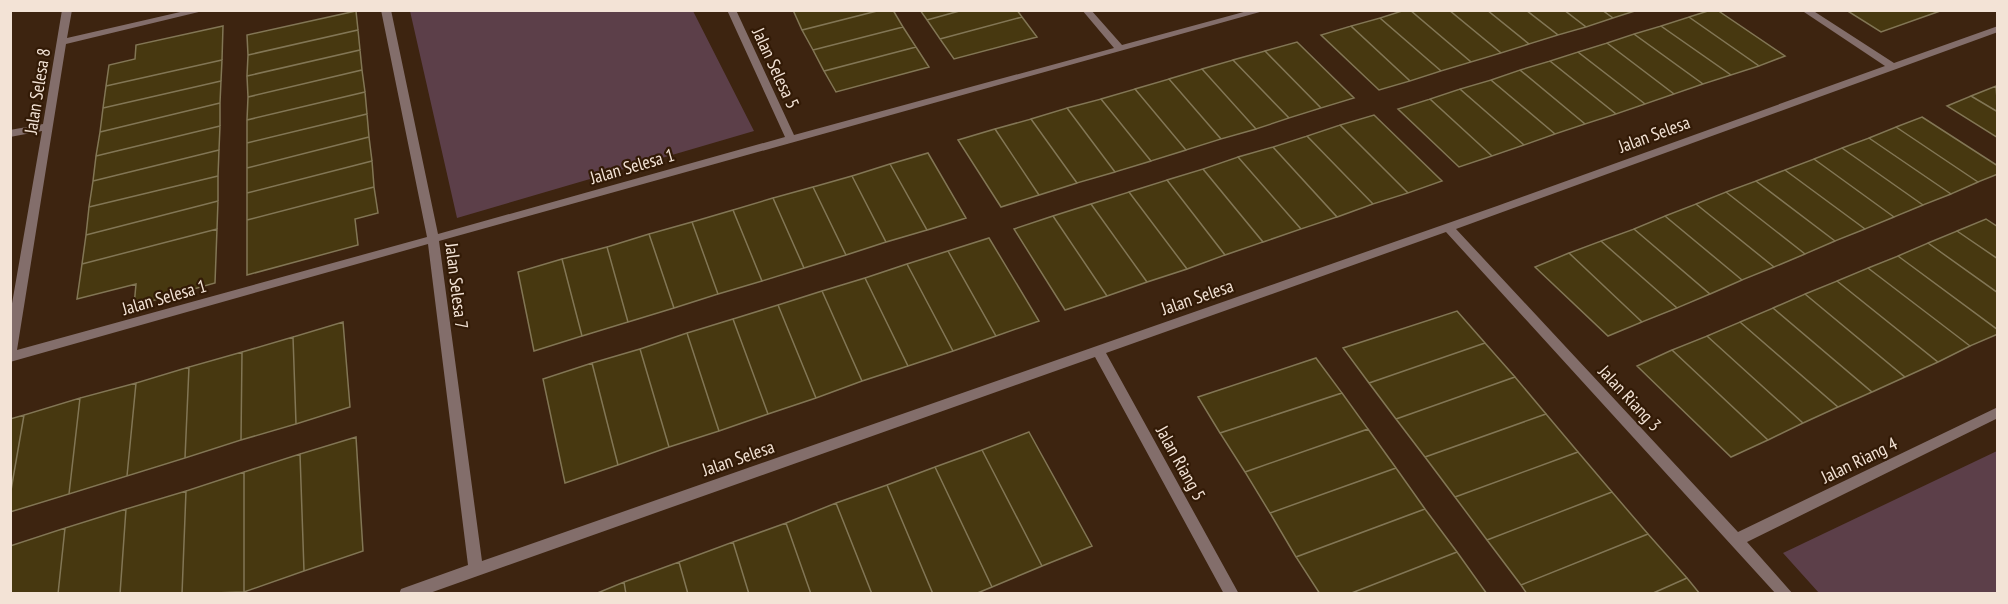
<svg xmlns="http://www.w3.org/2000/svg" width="2008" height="604" font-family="'PT Sans Narrow',sans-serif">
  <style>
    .green { fill: #5c3f49 }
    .building { fill: #473810; stroke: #827655; stroke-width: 1.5 }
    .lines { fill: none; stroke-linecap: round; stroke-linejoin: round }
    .minor { fill: #836e6b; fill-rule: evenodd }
    .labels { text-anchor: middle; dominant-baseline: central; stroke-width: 4.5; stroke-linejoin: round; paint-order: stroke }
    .street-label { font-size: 18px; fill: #f3e3d6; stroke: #321a06 }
  </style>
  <rect width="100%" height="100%" fill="#3d2410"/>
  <path class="green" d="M410,11H693L754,131L457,218Z
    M1997,451V593H1819L1783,553Z"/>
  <path class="building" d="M793,10H881L802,30Z
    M881,10H893L903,27L813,50L802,30Z
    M920,10H963L927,20Z
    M963,10H1017L1022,17L940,39L927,20Z
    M1405,10H1410L1471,62L1441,71L1380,18Z
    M1410,10H1449L1501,53L1471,62Z
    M1449,10H1487L1529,44L1501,53Z
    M1487,10H1526L1558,35L1529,44Z
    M1526,10H1564L1586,27L1558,35Z
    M1564,10H1602L1613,18L1586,27Z
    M1602,10H1638L1613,18Z
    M1711,10H1717L1785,56L1759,66L1689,17Z
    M1846,10H1943L1881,32Z
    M356,11L358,30L248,55L247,35Z
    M1022,17L1037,37L954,59L940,39Z
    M1689,17L1759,66L1731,75L1661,26Z
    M1380,18L1441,71L1410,81L1351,26Z
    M223,26L222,60L106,86L109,65L135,59L136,45Z
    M1351,26L1410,81L1379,90L1321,35Z
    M1661,26L1731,75L1703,84L1634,34Z
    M903,27L916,47L824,71L813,50Z
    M358,30L360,50L247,76L248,55Z
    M1634,34L1703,84L1674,94L1607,43Z
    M1297,42L1354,98L1321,108L1265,51Z
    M1607,43L1674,94L1645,104L1578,52Z
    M916,47L929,67L836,92L824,71Z
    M360,50L362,70L248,97L247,76Z
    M1265,51L1321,108L1289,118L1233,60Z
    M1578,52L1645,104L1616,114L1550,61Z
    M222,60L221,81L103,108L106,86Z
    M1233,60L1289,118L1256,129L1202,69Z
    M1550,61L1616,114L1585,124L1520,70Z
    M1202,69L1256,129L1221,139L1169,79Z
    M362,70L365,92L247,120L248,97Z
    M1520,70L1585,124L1555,134L1491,80Z
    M1169,79L1221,139L1186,150L1135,89Z
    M1491,80L1555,134L1524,145L1460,89Z
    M221,81L220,103L100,132L103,108Z
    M1996,86L1998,112L1971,96Z
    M1135,89L1186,150L1151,161L1101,99Z
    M1460,89L1524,145L1492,156L1430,99Z
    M365,92L367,114L247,143V120Z
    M1971,96L1998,112V138L1947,106Z
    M1101,99L1151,161L1115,172L1067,108Z
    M1430,99L1492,156L1459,167L1398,109Z
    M220,103V126L96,156L100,132Z
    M1067,108L1115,172L1077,183L1031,119Z
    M367,114L369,137L247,168V143Z
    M1374,115L1442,181L1408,193L1340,125Z
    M1922,117L1998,166V174L1978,182L1896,127Z
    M1031,119L1077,183L1039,195L995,129Z
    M1340,125L1408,193L1373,204L1307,136Z
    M220,126L219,150L93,181L96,156Z
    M1896,127L1978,182L1951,194L1869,138Z
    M995,129L1039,195L1001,207L958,140Z
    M1307,136L1373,204L1337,217L1273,147Z
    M369,137L372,161L247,193V168Z
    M1869,138L1951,194L1923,205L1842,148Z
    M1273,147L1337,217L1301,229L1238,157Z
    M1842,148L1923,205L1894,217L1814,159Z
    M219,150L218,176L89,207L93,181Z
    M928,153L966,218L927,230L890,164Z
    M1238,157L1301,229L1263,242L1203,169Z
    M1814,159L1894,217L1865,229L1785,170Z
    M372,161L374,187L247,220V193Z
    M890,164L927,230L886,242L852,176Z
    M1203,169L1263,242L1225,255L1167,180Z
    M1785,170L1865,229L1835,241L1756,181Z
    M218,176V201L86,235L89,207Z
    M852,176L886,242L846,255L813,187Z
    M1167,180L1225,255L1187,269L1129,192Z
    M1756,181L1835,241L1805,254L1726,192Z
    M374,187L378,213L355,219L358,245L247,275V220Z
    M813,187L846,255L804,268L773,198Z
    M1129,192L1187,269L1147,282L1091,204Z
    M1726,192L1805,254L1774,267L1696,204Z
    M773,198L804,268L762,281L733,210Z
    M218,201L217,229L82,264L86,235Z
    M1091,204L1147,282L1107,296L1053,216Z
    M1696,204L1774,267L1742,280L1665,216Z
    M733,210L762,281L718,294L692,222Z
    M1053,216L1107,296L1065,310L1014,229Z
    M1665,216L1742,280L1710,294L1634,229Z
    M1986,219L1998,227V259L1957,231Z
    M692,222L718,294L674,308L649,234Z
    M217,229L215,283L134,306L136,284L77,299L82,264Z
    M1634,229L1710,294L1677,308L1601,241Z
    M1957,231L1998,259V293L1928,243Z
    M649,234L674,308L628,322L607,247Z
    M989,238L1039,321L996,336L948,251Z
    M1601,241L1677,308L1642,322L1569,253Z
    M1928,243L1998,293V330L1898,256Z
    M607,247L628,322L582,336L562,259Z
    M948,251L996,336L953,351L907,264Z
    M1569,253L1642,322L1608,336L1535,267Z
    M1898,256L1998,330V334L1970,346L1868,268Z
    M562,259L582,336L534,351L518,272Z
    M907,264L953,351L908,366L865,278Z
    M1868,268L1970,346L1938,362L1837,281Z
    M865,278L908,366L862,381L822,291Z
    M1837,281L1938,362L1905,377L1805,294Z
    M822,291L862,381L816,398L778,305Z
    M1805,294L1905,377L1872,392L1773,308Z
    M778,305L816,398L768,414L733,319Z
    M1773,308L1872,392L1838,407L1740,322Z
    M1457,311L1485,343L1369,383L1343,348Z
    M733,319L768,414L719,431L687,333Z
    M343,322L350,407L296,424L293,337Z
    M1740,322L1838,407L1803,423L1707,336Z
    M687,333L719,431L669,447L640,349Z
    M1707,336L1803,423L1768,440L1672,350Z
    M293,337L296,424L241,440L242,352Z
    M1485,343L1515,377L1396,419L1369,383Z
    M640,349L669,447L618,465L592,363Z
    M1672,350L1768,440L1731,457L1637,366Z
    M242,352L241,440L185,458L189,367Z
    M1316,358L1342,393L1220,433L1198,397Z
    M592,363L618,465L565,483L543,379Z
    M189,367L185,458L127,476L136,383Z
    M1515,377L1546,414L1425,457L1396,419Z
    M136,383L127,476L69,494L80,398Z
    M1342,393L1368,429L1245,472L1220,433Z
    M80,398L69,494L10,512V496L24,415Z
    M1546,414L1578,452L1455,497L1425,457Z
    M24,415L10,496V419Z
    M1368,429L1396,468L1270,513L1245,472Z
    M1029,432L1092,546L1042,566L982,450Z
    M356,437L363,551L304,571L300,454Z
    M982,450L1042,566L992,587L935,467Z
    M1578,452L1612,492L1487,540L1455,497Z
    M300,454L304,571L244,592V472Z
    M935,467L992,587L975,594H933L887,485Z
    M1396,468L1425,509L1296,557L1270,513Z
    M244,472V592L182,594L186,491Z
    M887,485L933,594H872L836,503Z
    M186,491L182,594H120L126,509Z
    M1612,492L1648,534L1521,585L1487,540Z
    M836,503L872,594H811L786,523Z
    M126,509L120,594H58L65,528Z
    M1425,509L1457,552L1349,594H1320L1296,557Z
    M786,523L811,594H749L733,542Z
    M65,528L58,594H10V546Z
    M1648,534L1687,578L1651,594H1527L1521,585Z
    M733,542L749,594H688L679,562Z
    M1457,552L1487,594H1349Z
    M679,562L688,594H626L624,582Z
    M1687,578L1700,594H1651Z
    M624,582L626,594H595Z"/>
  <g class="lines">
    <path class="minor" d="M62,10H72L67,38L189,10H207L66,44L17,350L427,237L381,10H391L438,234L785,137L727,10H736L794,135L1114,48L1082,10H1091L1122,45L1251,10H1267L439,241L482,561L1497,206L1885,66L1801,10H1812L1894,63L1998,26V32L1456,229L1738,532L1998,407V418L1747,542L1793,594H1776L1446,232L1106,353L1239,594H1224L1095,357L427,594H399L401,589L468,565L428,244L10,362V315L42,131L10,137V130L43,124Z"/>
  </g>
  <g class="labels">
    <g class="street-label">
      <text transform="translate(776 68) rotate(65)">Jalan Selesa 5</text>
      <text transform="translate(37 91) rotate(-81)">Jalan Selesa 8</text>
      <text transform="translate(1654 134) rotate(-20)">Jalan Selesa</text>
      <text transform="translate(632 166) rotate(-16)">Jalan Selesa 1</text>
      <text transform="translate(457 286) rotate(83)">Jalan Selesa 7</text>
      <text transform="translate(164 297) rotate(-16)">Jalan Selesa 1</text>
      <text transform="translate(1197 297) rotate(-19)">Jalan Selesa</text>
      <text transform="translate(1630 398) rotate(47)">Jalan Riang 3</text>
      <text transform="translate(738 458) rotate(-19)">Jalan Selesa</text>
      <text transform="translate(1859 460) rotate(-26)">Jalan Riang 4</text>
      <text transform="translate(1181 463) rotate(61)">Jalan Riang 5</text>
    </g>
  </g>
  <rect width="2008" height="604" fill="none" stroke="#f3e3d6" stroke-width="24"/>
</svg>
